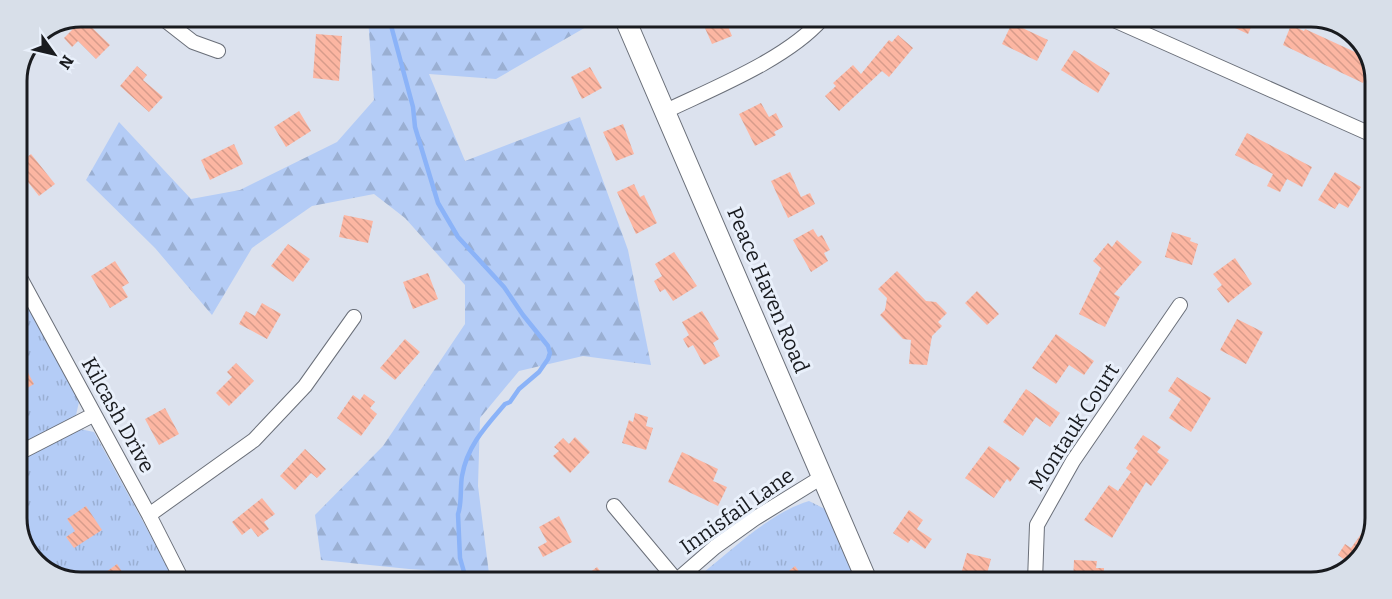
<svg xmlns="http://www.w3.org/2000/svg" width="1392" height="599" font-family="Bitter,serif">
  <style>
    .grass { fill: url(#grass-tufts) }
    .forest { fill: url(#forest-firs) }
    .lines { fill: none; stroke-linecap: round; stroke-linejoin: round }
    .stream { stroke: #8bb3f8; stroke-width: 4.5 }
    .building { fill: url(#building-back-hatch) }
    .street-casing { stroke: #6a6f79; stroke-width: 16 }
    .secondary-casing { stroke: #6a6f79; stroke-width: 22 }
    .street { stroke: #fff; stroke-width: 14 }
    .secondary { stroke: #fff; stroke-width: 20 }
    .labels { text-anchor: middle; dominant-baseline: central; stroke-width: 6; stroke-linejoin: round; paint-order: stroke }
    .street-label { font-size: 21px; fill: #191b1f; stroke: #e9f0fb }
    .rim { fill: none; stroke: #191b1f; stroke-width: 3 }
  </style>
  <defs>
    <pattern id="grass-tufts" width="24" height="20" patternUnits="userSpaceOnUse" patternTransform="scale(1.5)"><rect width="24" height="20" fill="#b4ccf6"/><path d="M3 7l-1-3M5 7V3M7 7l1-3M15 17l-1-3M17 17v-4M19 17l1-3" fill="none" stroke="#9aafd2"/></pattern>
    <pattern id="forest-firs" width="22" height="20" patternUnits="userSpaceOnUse" patternTransform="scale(1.5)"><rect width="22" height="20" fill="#b4ccf6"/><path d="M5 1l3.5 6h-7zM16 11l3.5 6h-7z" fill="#9aafd2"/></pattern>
    <pattern id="building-back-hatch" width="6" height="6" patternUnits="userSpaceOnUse" patternTransform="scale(1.5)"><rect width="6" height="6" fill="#fcb6a2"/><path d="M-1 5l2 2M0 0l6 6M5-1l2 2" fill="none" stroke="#d79c8b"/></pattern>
  </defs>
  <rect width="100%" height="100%" fill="#dce2ee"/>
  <path class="grass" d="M17,283L79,402L76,415L17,449Z
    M80,429L94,432L174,578H57L30,557L17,522V461Z
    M809,501L827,510L856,581L694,580C729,553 767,514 809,501Z"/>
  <path class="forest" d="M368,18L600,19L496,79L429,74L465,161L580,117L628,250L651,365L583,356L519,371L480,418L478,486L489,574L409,569L321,560L315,515L383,446L465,324V285L405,218L374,194L312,206L252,248L212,315L155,248L86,180L119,122L191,199L240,190L337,142L374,100Z"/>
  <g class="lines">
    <path class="stream" d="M389,18L413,107L415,127L438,203L458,237L504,287L523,315L548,346L550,353L548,359L539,372L519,389L510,402L505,404C486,426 467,446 462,476C460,487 462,504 458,514L460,558L466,579"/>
  </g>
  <path class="building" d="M83,19L110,45L96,59L78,41L72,47L64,38Z
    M701,19H725L732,36L712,44Z
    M1220,21H1254L1248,34Z
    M1012,23L1048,40L1037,61L1002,44Z
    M1291,25L1304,31L1305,29L1368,58L1371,65L1363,83L1283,45Z
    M316,34L342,36L339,81L313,78Z
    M898,35L913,48L889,77L882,71L839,111L825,96L836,86L833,83L853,65L861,74L889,40L892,42Z
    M1074,50L1110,73L1098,93L1061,70Z
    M137,66L147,75L143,80L163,97L149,112L120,86Z
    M590,67L602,88L582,99L571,77Z
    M761,103L769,117L776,113L783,127L774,132L776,135L755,146L739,114Z
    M299,111L311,131L286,147L274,127Z
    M623,124L634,154L616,161L603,132Z
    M1247,133L1312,167L1302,187L1287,179L1280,192L1267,186L1273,174L1235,155Z
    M234,144L243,164L210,180L201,160Z
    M31,154L55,184L39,196L17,168V165Z
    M790,172L801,197L810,193L815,204L788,218L771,181Z
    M1335,172L1361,187L1348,208L1339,203L1335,209L1318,200Z
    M634,184L640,197L644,195L657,223L636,234L617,192Z
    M344,215L373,221L368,243L339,237Z
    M813,229L818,237L822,235L830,250L824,253L828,261L811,272L793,240Z
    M1172,232L1191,238L1190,241L1198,244L1192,265L1165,257Z
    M1117,240L1142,262L1114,294L1120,297L1105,327L1079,314L1101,268L1093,261L1108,243L1112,247Z
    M288,244L310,259L293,282L271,266Z
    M674,252L697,286L673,301L665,289L660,292L654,281L662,276L655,264Z
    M1235,258L1252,284L1228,303L1217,289L1222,285L1213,274Z
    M115,261L129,283L122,287L128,297L110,308L91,276Z
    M897,271L926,301L936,302L947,313L938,322L942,326L932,336L927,365L909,364L911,340L903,339L880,315L885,310L887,298L878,289Z
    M428,273L438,299L413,309L403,282Z
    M977,291L999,314L987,325L965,303Z
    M262,303L281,314L267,339L239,324L246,311L255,316Z
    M702,311L719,339L713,343L720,356L704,365L693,345L688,348L683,339L689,335L682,322Z
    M1237,319L1263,332L1246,364L1220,350Z
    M1056,334L1094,361L1084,375L1069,365L1056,384L1032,368Z
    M405,339L420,352L395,380L380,368Z
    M236,363L254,381L229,406L216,393L232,377L227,372Z
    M25,367L34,384L17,394V372Z
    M1177,377L1211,398L1191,432L1169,418L1181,399L1168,391Z
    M1026,389L1060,413L1050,427L1036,417L1023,436L1003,422Z
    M364,394L375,402L370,408L377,414L361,436L337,418L353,395L360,400Z
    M165,408L179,434L159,445L145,419Z
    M635,413L648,417L646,426L653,428L646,450L622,443L629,420L633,422Z
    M1143,435L1161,447L1157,452L1169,460L1151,486L1146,482L1112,538L1084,520L1109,485L1118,491L1131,472L1126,468L1138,451L1134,448Z
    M575,437L590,452L570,473L553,456L559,451L554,447L563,438L569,444Z
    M989,446L1020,468L1010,482L1007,479L994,498L965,478Z
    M305,449L326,469L317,478L311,473L295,490L280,476Z
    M682,452L718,469L713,481L727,487L718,506L668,482Z
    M262,498L275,514L264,522L269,529L258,537L251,528L242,535L232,522Z
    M86,506L102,530L74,548L66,537L75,531L67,519Z
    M909,510L923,520L917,529L932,539L925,549L911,539L908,543L893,533Z
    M559,516L572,542L543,557L538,547L547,542L539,527Z
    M1364,530L1371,535V542L1352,565L1338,555L1345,544L1351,548Z
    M967,553L991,559L985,581H959Z
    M1074,560L1097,561L1096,568H1104V582H1073Z
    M117,564L126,578H98Z
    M795,566L806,581L778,580Z
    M597,567L607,580H580Z"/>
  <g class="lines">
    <g class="street-casing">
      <path id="street" d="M161,17L193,42L218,51
        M1114,20L1375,136
        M666,111C714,88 787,59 822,19
        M17,272L149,515L181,578
        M17,454L93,415
        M614,506L676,580
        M149,515L254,440L305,386L354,317
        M677,580L715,547L754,519L822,477
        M1035,581L1037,525L1073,461L1180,305"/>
    </g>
    <g class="secondary-casing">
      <path id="secondary" d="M625,19L867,581"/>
    </g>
    <use href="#street" class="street"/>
    <use href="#secondary" class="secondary"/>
  </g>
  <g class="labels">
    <g class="street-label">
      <text transform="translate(768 290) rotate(67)">Peace Haven Road</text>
      <text transform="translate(118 415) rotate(61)">Kilcash Drive</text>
      <text transform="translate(1074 427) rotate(-57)">Montauk Court</text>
      <text transform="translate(737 511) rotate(-35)">Innisfail Lane</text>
    </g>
  </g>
  <path d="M0 0H1392V599H0ZM81 27H1311A54 54 0 0 1 1365 81V518A54 54 0 0 1 1311 572H81A54 54 0 0 1 27 518V81A54 54 0 0 1 81 27Z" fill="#d8dfe9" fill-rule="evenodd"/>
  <path class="rim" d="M81 27H1311A54 54 0 0 1 1365 81V518A54 54 0 0 1 1311 572H81A54 54 0 0 1 27 518V81A54 54 0 0 1 81 27Z"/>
  <g transform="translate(54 54) rotate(124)" stroke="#e9f0fb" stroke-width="4.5" paint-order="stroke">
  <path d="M0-4.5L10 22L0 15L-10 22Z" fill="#191b1f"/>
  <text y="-9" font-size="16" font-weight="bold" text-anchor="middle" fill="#191b1f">N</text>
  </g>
</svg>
